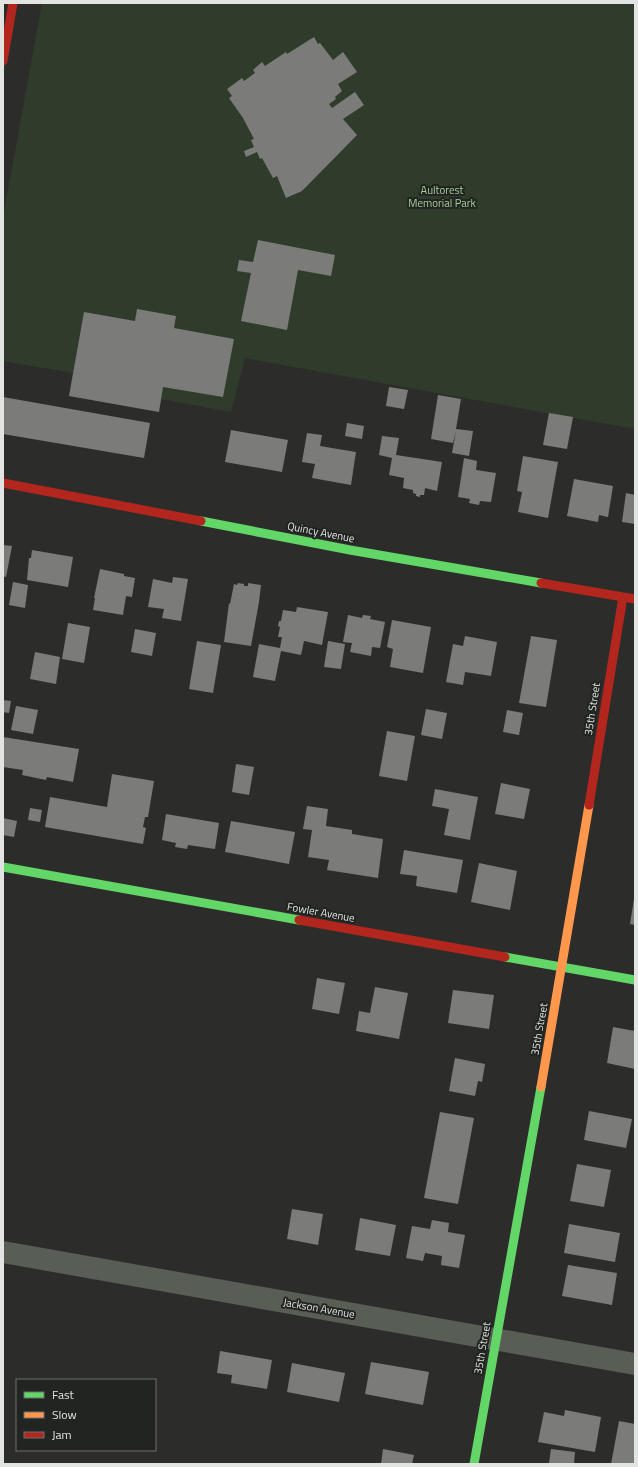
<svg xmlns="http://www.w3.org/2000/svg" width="638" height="1467" font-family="'Titillium Web',sans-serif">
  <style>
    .green { fill: #2f3c2b }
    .building { fill: #7b7c7a }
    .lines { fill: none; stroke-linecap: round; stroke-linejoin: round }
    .street { stroke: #585e56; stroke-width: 22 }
    .fast { stroke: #63d668; stroke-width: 9 }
    .slow { stroke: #ff974d; stroke-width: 9 }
    .jam { stroke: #b3261e; stroke-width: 9 }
    .labels { text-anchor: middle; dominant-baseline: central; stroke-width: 4; stroke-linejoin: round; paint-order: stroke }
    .park-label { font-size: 11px; fill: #a6cf98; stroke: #212420 }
    .street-label { font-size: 11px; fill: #e2e4e2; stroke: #212420 }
  </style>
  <rect width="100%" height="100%" fill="#2c2d2b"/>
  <path class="green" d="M42,3H635V429L245,358L231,412L161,399L159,412L69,396L73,373L3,361V218Z"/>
  <path class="building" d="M314,37L318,44L320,43L333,60L343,52L357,72L338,84L342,91L335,97L336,99L329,104L332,108L355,92L364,105L343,119L357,135L302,191L286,198L277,176L273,178L262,158L260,159L257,152L246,157L244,151L254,147L251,140L254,139L243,118L229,98L232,96L227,89L242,78L244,81L255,73L253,70L262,62L265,66L286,52L287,54Z
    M258,240L335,255L331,276L298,270L287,330L241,321L251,273L237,271L239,260L253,262Z
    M137,309L176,316L174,328L234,339L223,397L163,387L159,412L69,396L84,312L135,321Z
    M389,387L408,390L404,409L386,406Z
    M438,395L461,399L456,429L473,431L469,456L452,453L456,431L453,443L431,439Z
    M3,397L150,423L144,458L3,434Z
    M549,413L573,417L567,449L543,445Z
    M347,423L364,426L362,439L345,436Z
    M231,430L288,440L282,472L225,462Z
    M307,433L322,435L320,446L356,452L351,485L312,478L315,464L302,462Z
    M382,436L399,438L396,455L442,462L437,491L425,488L424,495H420V497L416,496V494L413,493V490L403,488L404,478L389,475L392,458L379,455Z
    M523,456L558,462L548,518L518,512L522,492L517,491Z
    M464,458L477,461L476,470L496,473L491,502L480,501L479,505L469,503L470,499L458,497Z
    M574,479L613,486L608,517L599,515L598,522L567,516Z
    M626,493L635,495V524L622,522Z
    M3,545L12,546L6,577L3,576Z
    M32,550L73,557L68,587L27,580L29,558H31Z
    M100,569L124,574V576L135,578L132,597L126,596L123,615L93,610L95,598H94Z
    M173,577L188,579L181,621L162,618L164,609L148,607L153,579L172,583Z
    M13,582L28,585L25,608L9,605Z
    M238,583L244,584V586H248V583L261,585L259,602L251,646L224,642L229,603L230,604L234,584L237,585Z
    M297,607L328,612L322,645L304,641L301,655L281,651L275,681L253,677L259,644L280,648L282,637H278L280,627L278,626L279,621H281L283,610L296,612Z
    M348,615L362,618L363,615L371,616L370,619L385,622L380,648L372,647L371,656L350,652L352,643L343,642Z
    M392,620L431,627L423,673L390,667L393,649L387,647Z
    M68,623L90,627L84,663L62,659Z
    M135,629L156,633L152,656L131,652Z
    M465,636L497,642L491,676L465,672L463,685L446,682L453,644L463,646Z
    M531,636L557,640L546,707L519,703Z
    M197,641L221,645L213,693L189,689Z
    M328,641L345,644L341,669L324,667Z
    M35,652L60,657L56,684L30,679Z
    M3,700L11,701L9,713L3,712Z
    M16,706L38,710L33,734L11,730Z
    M426,709L447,713L442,739L421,735Z
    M507,710L523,713L519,735L503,732Z
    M387,731L415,736L407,781L379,776Z
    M3,737L79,749L73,782L47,777L46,780L22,775L23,770L3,767Z
    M236,764L254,767L249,795L232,792Z
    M112,774L154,781L148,817H145L143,827L146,828L143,844L45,827L50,797L107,807Z
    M501,783L530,789L524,819L495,814Z
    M435,789L478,797L470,840L444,835L449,809L432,806Z
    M307,806L328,809L326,826L352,830V834L383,839L378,878L327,870L329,860L308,857L312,830L303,829Z
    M30,808L42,810L40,822L28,820Z
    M166,814L219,823L215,849L188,845L187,849L175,847L176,843L162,840Z
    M3,818L17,821L14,837L3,835Z
    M231,821L295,832L289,864L225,852Z
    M404,850L463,860L457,893L416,886L417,876L400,874Z
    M479,863L517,871L510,910L471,902Z
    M634,899H635V925L630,924Z
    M317,978L345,983L339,1014L312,1009Z
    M375,987L408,993L399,1039L356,1031L359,1011L370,1013Z
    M453,990L494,995L489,1029L448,1023Z
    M613,1027L635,1031V1069L607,1063Z
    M455,1058L485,1064L482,1082L478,1081L475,1096L449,1091Z
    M589,1111L632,1119L626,1148L584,1140Z
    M440,1112L474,1118L458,1204L424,1198Z
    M577,1164L611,1170L604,1207L570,1201Z
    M292,1209L323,1214L318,1245L287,1239Z
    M360,1218L396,1225L390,1256L355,1250Z
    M432,1220L449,1223L448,1232L465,1235L459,1268L441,1265L442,1256L425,1253L423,1261L406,1258L412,1226L430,1229Z
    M569,1224L620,1233L615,1262L564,1253Z
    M568,1265L617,1273L612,1305L562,1296Z
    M220,1351L272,1360L267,1389L231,1383L232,1375L217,1373Z
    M371,1362L429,1372L423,1405L365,1394Z
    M292,1363L345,1373L339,1402L287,1392Z
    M565,1410L601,1417L595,1452L538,1442L544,1412L564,1416Z
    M619,1421L635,1424V1464H611Z
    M383,1449L414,1455L412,1464H381Z
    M551,1449L575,1452L574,1464L549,1463Z"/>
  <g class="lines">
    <path class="street" d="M3,1252L635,1364"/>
    <path class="fast" d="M201,521L350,550L541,583
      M3,867L299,920
      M505,957L635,980
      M474,1464L541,1087"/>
    <path class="slow" d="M541,1087L589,805"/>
    <path class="jam" d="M3,61L13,3
      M3,483L201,521
      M541,583L635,599
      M589,805L623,597
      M299,920L505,957"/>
  </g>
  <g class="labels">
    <g class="park-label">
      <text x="442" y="190">Aultorest<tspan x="442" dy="13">Memorial Park</tspan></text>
    </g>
    <g class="street-label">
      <text transform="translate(321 532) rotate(11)">Quincy Avenue</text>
      <text transform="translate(592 709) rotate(-81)">35th Street</text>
      <text transform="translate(321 912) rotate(10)">Fowler Avenue</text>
      <text transform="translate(539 1029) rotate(-80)">35th Street</text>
      <text transform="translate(319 1308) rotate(10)">Jackson Avenue</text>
      <text transform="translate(482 1348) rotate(-80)">35th Street</text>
    </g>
  </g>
  <rect width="638" height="1467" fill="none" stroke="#e2e4e2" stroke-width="8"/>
  <rect x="16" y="1379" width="140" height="72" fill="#212420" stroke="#6e716e"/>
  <rect x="24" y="1392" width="20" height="6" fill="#63d668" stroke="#6e716e"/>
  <text x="52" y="1399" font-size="12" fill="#e2e4e2">Fast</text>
  <rect x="24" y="1412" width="20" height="6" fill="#ff974d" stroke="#6e716e"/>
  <text x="52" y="1419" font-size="12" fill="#e2e4e2">Slow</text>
  <rect x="24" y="1432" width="20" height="6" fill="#b3261e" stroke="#6e716e"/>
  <text x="52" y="1439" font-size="12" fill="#e2e4e2">Jam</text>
</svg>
